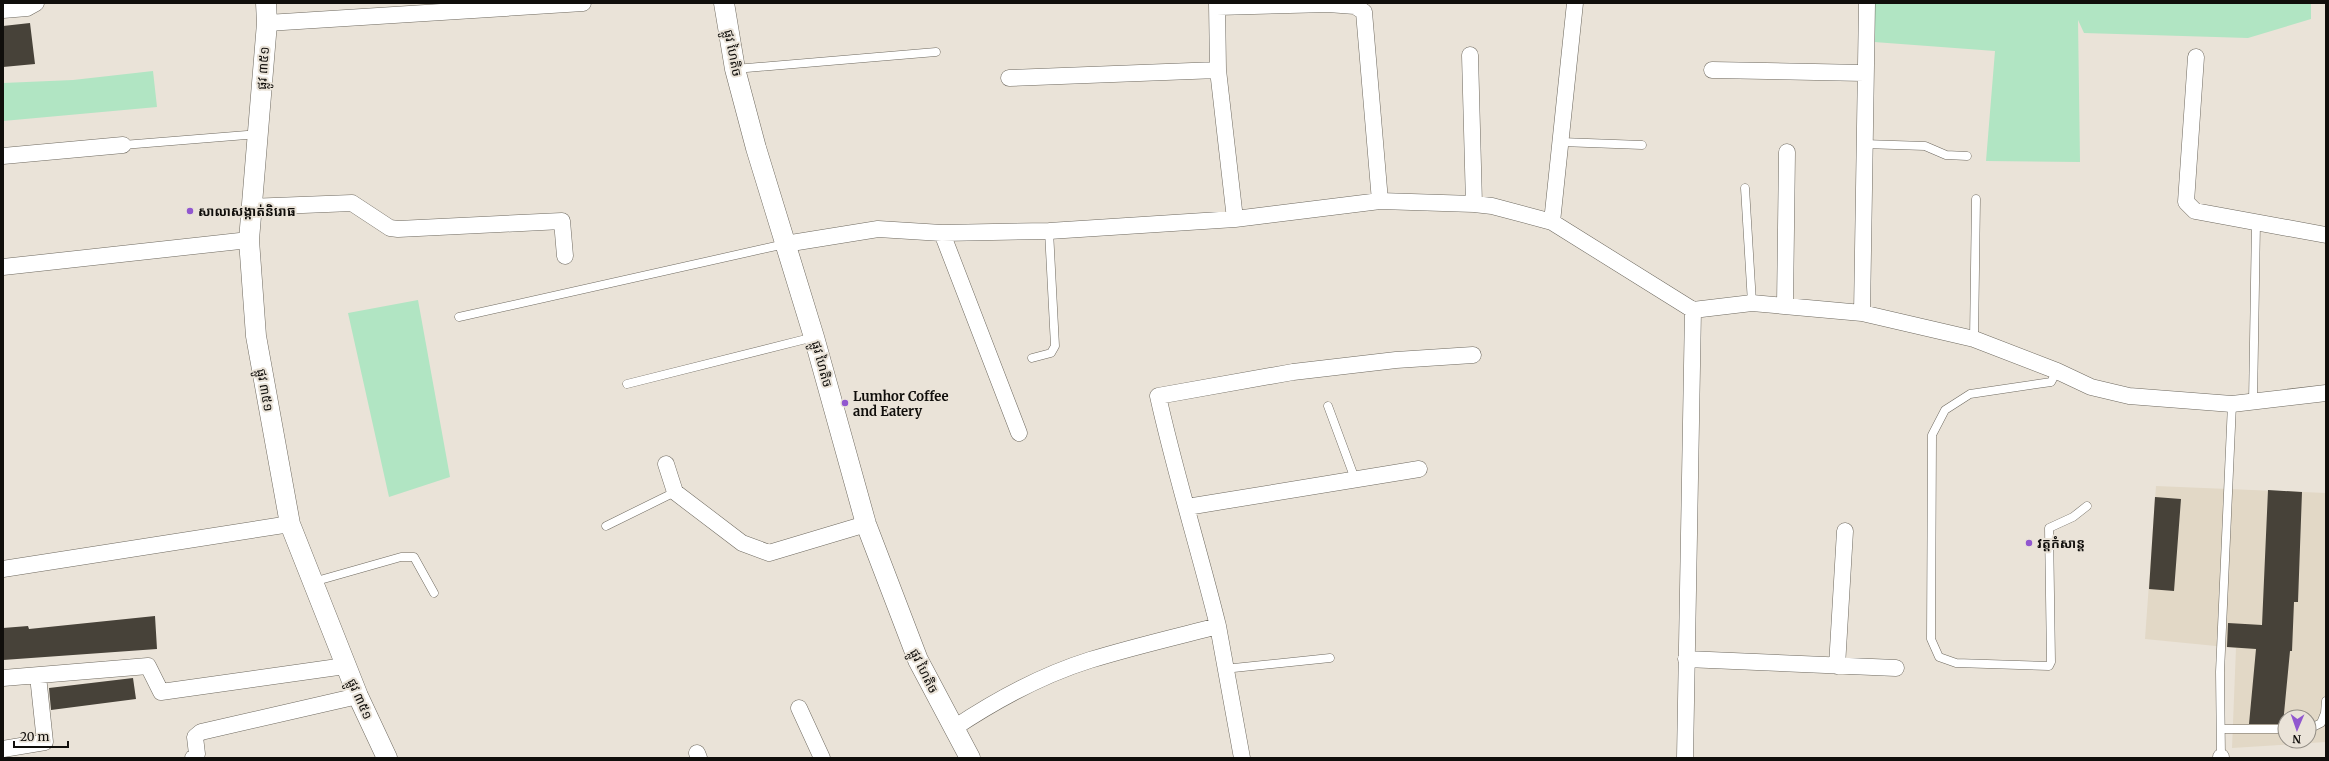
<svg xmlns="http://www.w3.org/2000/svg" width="2329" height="761" font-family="Merriweather,'Noto Sans Khmer',serif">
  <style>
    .built { fill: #e2d8c6; fill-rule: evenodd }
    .green { fill: #b1e5c3 }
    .building { fill: #474239 }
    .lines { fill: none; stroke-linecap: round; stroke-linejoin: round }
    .service-casing { stroke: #6e695f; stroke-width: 9 }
    .minor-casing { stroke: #6e695f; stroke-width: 17 }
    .tertiary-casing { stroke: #6e695f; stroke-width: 21 }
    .service { stroke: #fff; stroke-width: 8 }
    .minor { stroke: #fff; stroke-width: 16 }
    .tertiary { stroke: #fff; stroke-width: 20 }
    .poi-dot { fill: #9157cf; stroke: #eae3d8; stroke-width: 1.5 }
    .labels { text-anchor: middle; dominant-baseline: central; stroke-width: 4; stroke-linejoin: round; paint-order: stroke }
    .street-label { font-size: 13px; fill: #100e0b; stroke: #eae3d8 }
    .poi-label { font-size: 13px; font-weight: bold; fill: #100e0b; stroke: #eae3d8; text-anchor: start }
  </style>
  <rect width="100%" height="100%" fill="#eae3d8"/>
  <path class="built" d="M2156,486L2326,493V742L2232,748L2236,648L2145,639ZM2285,717H2309V741H2285Z"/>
  <path class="green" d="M1874,3H2311V19L2248,38L2084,33L2078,20L2080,162L1986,161L1995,51L1874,42Z
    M153,71L157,107L3,121V83L73,80Z
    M418,300L450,477L389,497L348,313Z"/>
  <path class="building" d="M30,23L35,64L3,67V26Z
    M2268,490L2302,492L2298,602H2294L2292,651H2290L2283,724H2249L2256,649L2227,647L2228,623L2262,625Z
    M2155,497L2181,499L2174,591L2149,589Z
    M155,616L157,649L3,660V628L28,626L29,629Z
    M133,678L136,699L51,710L49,688Z"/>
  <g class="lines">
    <g class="service-casing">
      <path id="service" d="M735,69L936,52
        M1561,142L1642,145
        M1864,144L1925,146L1946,155L1967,156
        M123,145L258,134
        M1745,188L1752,303
        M459,317L785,244
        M1974,339L1976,199
        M1032,358L1051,353L1055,346L1049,231
        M2057,371L2051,382L1970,394L1945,410L1932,435L1931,639L1939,657L1956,663L2049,666L2051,662L2049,528L2073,517L2087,506
        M627,384L814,337
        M2253,402L2256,223
        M1328,406L1355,479
        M606,526L675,492
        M313,582L401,557H414L434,593
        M1224,669L1330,658
        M2221,729H2285
        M2309,729L2321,723L2325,713L2326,701
        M2221,757L2220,672L2232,404"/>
    </g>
    <g class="minor-casing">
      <path id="minor" d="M1217,3L1218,70L1235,219
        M1217,7L1328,4L1355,6L1364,12L1380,201
        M3,10L27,8L36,3
        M267,23L583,3
        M1470,55L1474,204
        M2196,57L2186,202L2195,211L2326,235
        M1712,70L1864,73
        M1009,78L1218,70
        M3,156L123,145
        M251,207L352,203L390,228L398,229L562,221L565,256
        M1552,222L1575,3
        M942,233L1019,433
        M785,244L878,229L942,233L1049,231L1235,219L1380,201L1474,204L1492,206L1552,222L1693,310L1752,303L1862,313L1974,339L2057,371L2091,387L2129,396L2232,404L2326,393
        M3,267L249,240
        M1785,305L1787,152
        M1862,313L1867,3
        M666,464L675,492L742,543L769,553L866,524
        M1187,507L1419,469
        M3,569L290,524
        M1218,626C1199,549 1175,473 1158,396L1293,372L1396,360L1473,355
        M1686,659L1896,668
        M1837,666L1845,531
        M3,678L148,666L161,692L345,666
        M799,708L822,758
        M954,728C996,700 1042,675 1090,660C1132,647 1175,637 1218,626L1242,758
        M3,749L45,742L38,676
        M697,753L699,758
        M2221,757V758
        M193,758L197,754L195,737L201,732L358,696
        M1685,758L1693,310"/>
    </g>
    <g class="tertiary-casing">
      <path id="tertiary" d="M266,3L267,23L249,240L256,336L290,524L358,696L387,758
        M724,3L735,69L756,148L814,337L866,524L918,660L970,758"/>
    </g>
    <use href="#service" class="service"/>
    <use href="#minor" class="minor"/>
    <use href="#tertiary" class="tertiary"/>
  </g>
  <g class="poi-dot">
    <circle cx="190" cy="211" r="4"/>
    <circle cx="845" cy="403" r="4"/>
    <circle cx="2029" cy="543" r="4"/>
  </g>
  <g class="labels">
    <g class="street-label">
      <text transform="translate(733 53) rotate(79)">ផ្លូវ ហៃតិច</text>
      <text transform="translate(263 68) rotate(-86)">ផ្លូវ ៣៥១</text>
      <text transform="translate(822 364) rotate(75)">ផ្លូវ ហៃតិច</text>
      <text transform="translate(265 390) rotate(80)">ផ្លូវ ៣៥១</text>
      <text transform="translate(924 671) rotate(64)">ផ្លូវ ហៃតិច</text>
      <text transform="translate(360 699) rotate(66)">ផ្លូវ ៣៥១</text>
    </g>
    <g class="poi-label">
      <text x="198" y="211">សាលាសង្កាត់និរោធ</text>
      <text x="853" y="396">Lumhor Coffee<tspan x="853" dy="15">and Eatery</tspan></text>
      <text x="2037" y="543">វត្តកំសាន្ត</text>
    </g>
  </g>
  <rect width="2329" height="761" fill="none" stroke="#100e0b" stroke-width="8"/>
  <g transform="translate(2297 729) rotate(182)"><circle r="19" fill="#eae3d8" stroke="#938e86"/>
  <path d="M0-3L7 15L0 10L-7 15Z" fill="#9157cf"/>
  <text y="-6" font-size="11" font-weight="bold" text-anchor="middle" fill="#100e0b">N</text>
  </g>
  <path d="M14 741v6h54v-6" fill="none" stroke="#100e0b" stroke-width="2"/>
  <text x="20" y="741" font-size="12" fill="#100e0b" stroke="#eae3d8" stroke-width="3" paint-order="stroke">20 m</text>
</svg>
